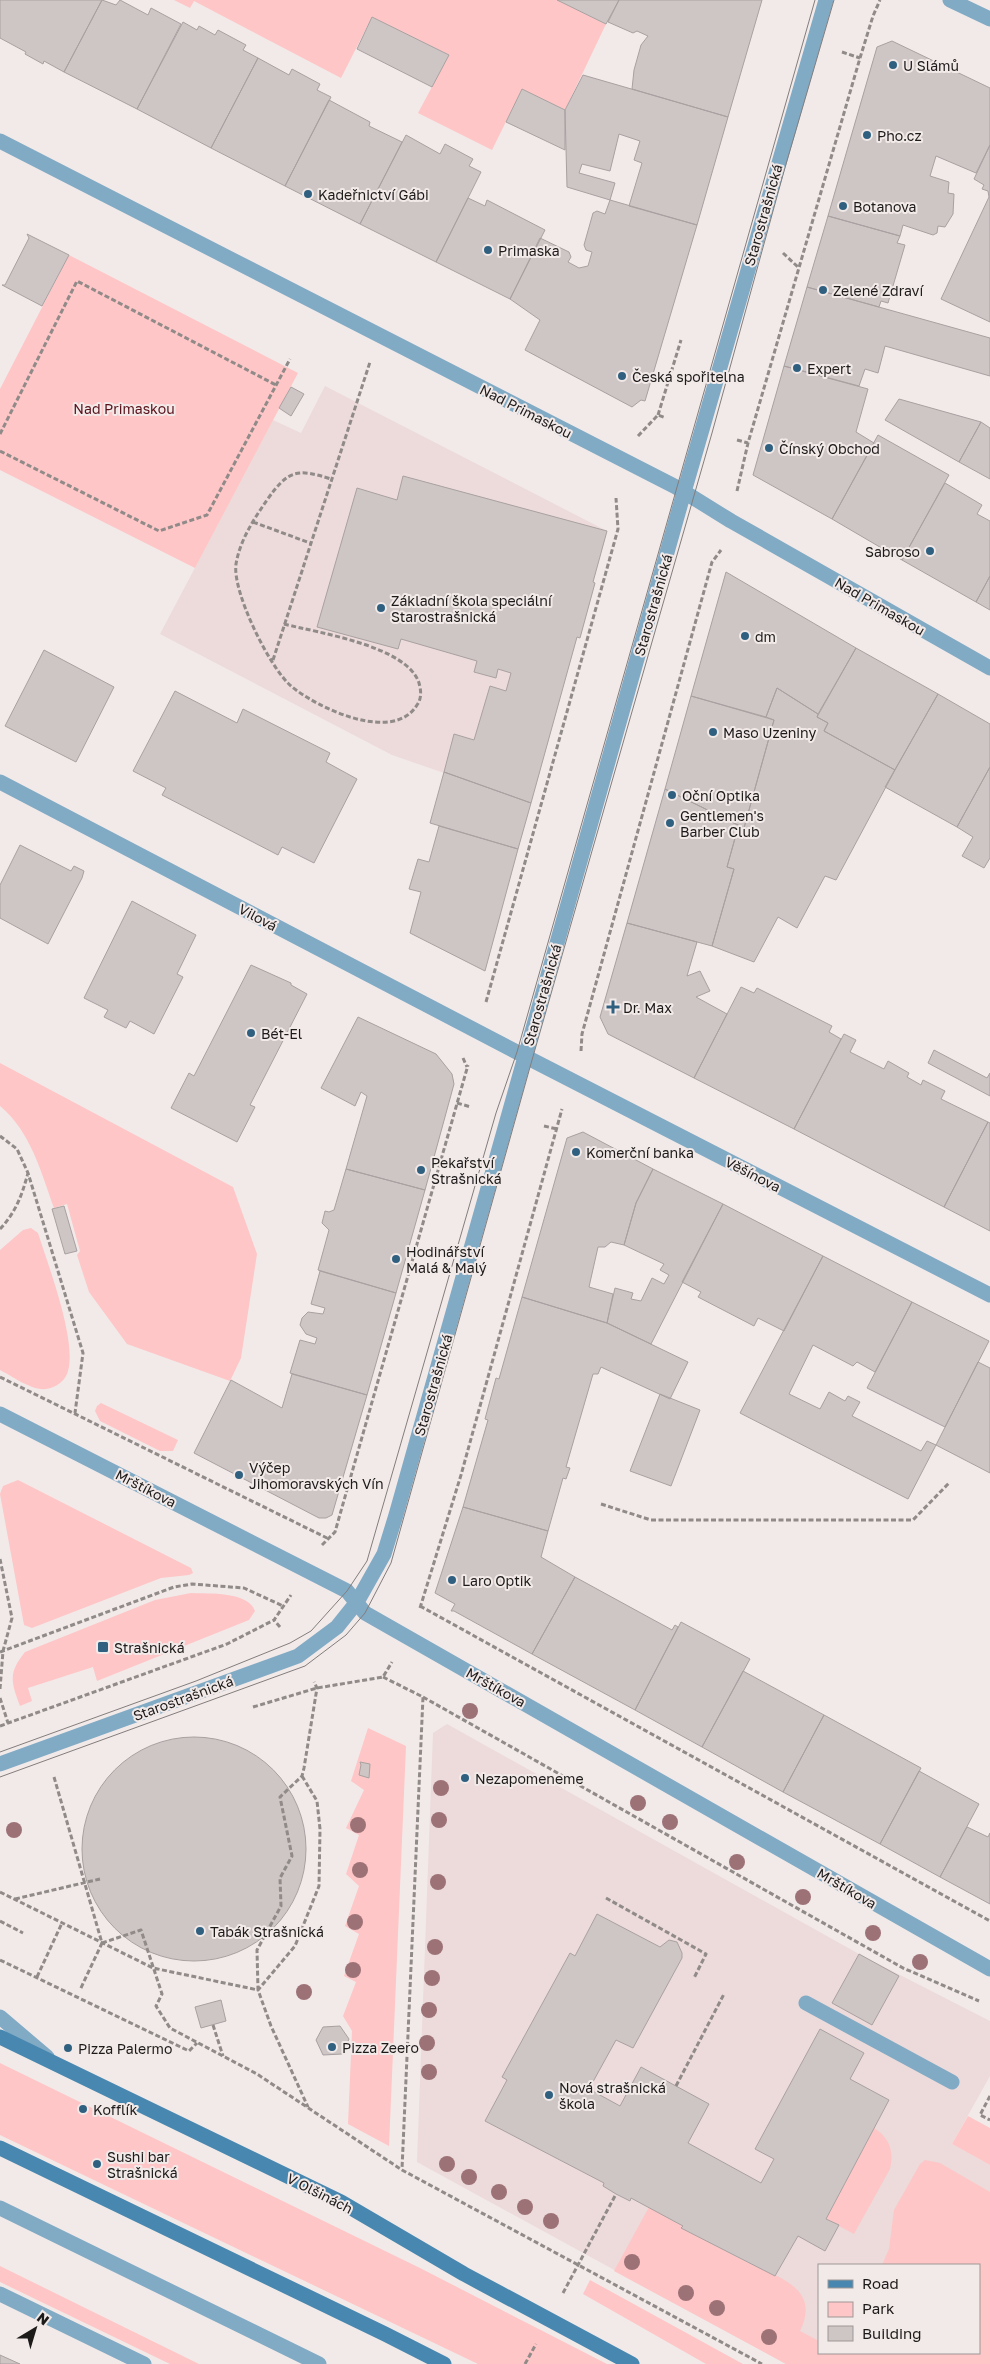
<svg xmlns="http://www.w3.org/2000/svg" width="990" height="2364" font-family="'Golos Text',sans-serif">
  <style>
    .built { fill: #ecdbda; fill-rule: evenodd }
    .green { fill: #fec6c6 }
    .building { fill: #cec5c5; stroke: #a9a1a1 }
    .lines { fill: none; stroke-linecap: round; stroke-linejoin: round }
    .path { stroke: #908a89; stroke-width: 3; stroke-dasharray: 5 2.5; stroke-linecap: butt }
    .lane { stroke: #81aac5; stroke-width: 15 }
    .street { stroke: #81aac5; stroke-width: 15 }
    .secondary { stroke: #4888b0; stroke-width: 15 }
    .tram { stroke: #827d7c; stroke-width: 1 }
    .tree { fill: #9d7277 }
    .poi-dot { fill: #30607f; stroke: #f2eae9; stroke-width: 2 }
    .labels { text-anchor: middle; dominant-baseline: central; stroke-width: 4; stroke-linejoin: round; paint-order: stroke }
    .poi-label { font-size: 14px; fill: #1d1a1a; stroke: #f2eae9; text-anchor: start }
    .street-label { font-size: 14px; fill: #1d1a1a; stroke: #f2eae9 }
    .park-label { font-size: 14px; fill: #58101a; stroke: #f2eae9 }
  </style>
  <rect width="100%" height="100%" fill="#f2eae9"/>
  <path class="built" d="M325,386L607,531L593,582L595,583L580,638L577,637L531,803L392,755L160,634L273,420L301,433Z
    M447,1724L859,1954L990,2021V2076L952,2144L990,2165V2364H786L417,2162L433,1733ZM819,2265H979V2353H819Z"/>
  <path class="green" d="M174,0H557L606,24L565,110L522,89L492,150L418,113L449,55L372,17L341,78L194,1L190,8Z
    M69,255L298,373L195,568L0,470V389Z
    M0,1063L233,1187L257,1254L241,1358L230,1381L127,1344L89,1292L77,1255L80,1251L67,1204L54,1208C41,1172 31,1132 0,1106Z
    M31,1228L38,1233C48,1265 77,1340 68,1371C66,1380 56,1388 46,1389C32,1391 12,1376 0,1370V1250L23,1230Z
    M101,1403L178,1440L173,1451H160L100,1421L95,1411L97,1406Z
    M18,1480L191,1568L193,1573L189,1575L161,1578L32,1628L24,1625L0,1494L3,1486Z
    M191,1593C209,1594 248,1591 255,1611L249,1620L97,1681L93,1667L28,1688L32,1701L20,1706C11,1682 8,1673 25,1652L155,1600Z
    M368,1728L406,1746L389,2146L348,2124L352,2031L343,2016L356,1982L344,1976L359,1934L345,1926L359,1886L346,1874L359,1835L346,1828L364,1790L351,1781Z
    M0,2063L420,2268L607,2364H478L0,2135Z
    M968,2116L990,2128V2165L952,2144Z
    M874,2128C890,2138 894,2151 890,2169L854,2234L826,2219Z
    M925,2160L940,2163L990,2192V2364H786L614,2271L649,2207L748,2263L749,2262C779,2278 821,2288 800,2331L819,2341V2353H979V2265H882L889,2249L894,2210L920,2164Z
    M0,2266L199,2364H170L0,2282Z
    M590,2280L743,2364H706L583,2294Z"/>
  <path class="building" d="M0,0H102L64,72L44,61L43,64L25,54L26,52L0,38Z
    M102,0L116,5L120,0L148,15L151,8L181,24L137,109L64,72Z
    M557,0H619L606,24Z
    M619,0H762L728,117L632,89L634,70L641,45L648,36L637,31L633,33L608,22Z
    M372,17L449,55L432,87L357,49Z
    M183,22L197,30L199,26L215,35L218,30L246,45L243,50L258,58L211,148L137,109Z
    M892,41L990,88V145L976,173L936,156L930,176L949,182L948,193L954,194L953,214L945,227L938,226L937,233L933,235L903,225L900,236L828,216L877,47Z
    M258,58L289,75L292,69L320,84L317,90L331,97L285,186L211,148Z
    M583,75L728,117L697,225L629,206L642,163L634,160L640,141L619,134L610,171L582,164L579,173L615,183L610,200L567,187L565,110Z
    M522,89L565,110V150L506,122Z
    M329,100L370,122L369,126L402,142L360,224L285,186Z
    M406,135L440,154L445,144L473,159L469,166L481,172L436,262L360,224Z
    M990,145V322L941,299L989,197L988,191L982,189L984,185L974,179Z
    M468,198L485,206L487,200L545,230L510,299L436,262Z
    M610,200L697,225L645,401L641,400L632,407L525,350L540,320L510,299L540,238L569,252L571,257L568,262L579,268L588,266L592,252L586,250L584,245L593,213L597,211L605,214Z
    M828,216L900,236L897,243L905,245L888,303L881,301L879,307L807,287Z
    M27,234L69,255L42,306L2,285H5L29,238Z
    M807,287L990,338V376L885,346L878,373L865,369L859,386L784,366Z
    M784,366L868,389L856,432L874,443L832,519L753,475Z
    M291,387L304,394L291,416L279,408Z
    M899,399L981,422L959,462L885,420Z
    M981,422L990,428V479L959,462Z
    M878,435L949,475L902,560L832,519Z
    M403,476L607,531L593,582L595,583L580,638L577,637L531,803L444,772L454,734L474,740L490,686L506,691L511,673L498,669L496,678L474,672L477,661L401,639L398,649L317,627L357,488L397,500Z
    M945,483L982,505L977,514L990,521V576L976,602L902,560Z
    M726,572L856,648L818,714L777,688L766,717L691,696Z
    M990,576V610L976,602Z
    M856,648L938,694L895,770L824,731L828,723L817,717Z
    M44,650L114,687L76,762L5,726Z
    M777,688L818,714L817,717L828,723L824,731L895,770L836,880L825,876L797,928L778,917L754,962L712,946L734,869L727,867L737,831H741L742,827L744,828L774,720L766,717Z
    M175,691L237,723L243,709L330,753L326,762L357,779L314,863L282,847L278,855L162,795L166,788L133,771Z
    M938,694L990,724V767L957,827L885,787Z
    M691,696L774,720L744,828L665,789Z
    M990,767V858L984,868L962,856L973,837L957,827Z
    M444,772L531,803L518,849L430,823Z
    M665,789L742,827L741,831H737L727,867L734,869L712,946L627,923Z
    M439,826L518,849L485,971L410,933L421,892L409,889L418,859L429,862Z
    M20,845L71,871L74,866L84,871L82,878L48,944L0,918V885Z
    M132,901L196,935L177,974L183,977L154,1034L130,1021L126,1028L104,1017L108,1010L84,998Z
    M627,923L697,942L687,976L700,971L710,991L696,997L727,1014L694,1078L608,1034L600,1017Z
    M251,965L291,983V985L307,994L250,1105L255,1107L237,1142L171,1108L189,1073L194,1076Z
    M741,987L754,993L757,988L832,1026L829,1032L841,1039L794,1129L694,1078Z
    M358,1017L436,1054L452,1074L454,1084L425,1190L346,1169L367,1096L361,1092L355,1106L321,1088Z
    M844,1034L856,1040L850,1052L884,1069L888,1061L909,1073L907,1077L921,1085L923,1080L945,1091L941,1099L988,1122L944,1207L794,1129Z
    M934,1050L987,1078L990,1073V1096L928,1063Z
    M988,1122L990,1123V1231L944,1207Z
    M583,1132L653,1169L636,1203L624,1245L611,1242L605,1247H598L589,1287L613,1294L607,1323L522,1297L567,1138Z
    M346,1169L425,1190L396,1293L318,1270L329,1230L322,1223L325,1211L329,1212L334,1210Z
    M653,1169L723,1204L651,1344L607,1323L615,1288L633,1293L631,1299L641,1301L652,1278L664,1284L669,1275L660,1270L664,1264L624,1245L636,1203Z
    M723,1204L823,1256L784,1331L758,1318L754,1326L698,1297L701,1292L682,1282Z
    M64,1206L77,1251L65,1254L52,1209Z
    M823,1256L912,1302L875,1372L857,1362L853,1366L813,1345L789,1394L820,1409L829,1392L845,1401L848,1396L860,1402L852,1416L921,1451L927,1441L936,1445L908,1499L740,1413Z
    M320,1271L396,1293L367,1395L290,1373L300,1340L315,1344L317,1338L306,1334L300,1325L302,1318L308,1312L323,1314L325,1308L311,1304Z
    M522,1297L607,1323L688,1362L670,1399L601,1367L598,1374H593L566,1467L570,1468L566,1479L563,1478L548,1531L463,1507L488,1420L485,1419L496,1378L499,1379Z
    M912,1302L989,1341L945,1427L867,1388Z
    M978,1362L990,1368V1473L936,1445Z
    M292,1374L367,1395L332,1515L326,1518H319L194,1453L231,1380L282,1408Z
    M660,1394L700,1410L671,1486L630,1471Z
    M463,1507L548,1531L541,1557L575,1577L532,1654L454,1611H451L455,1604L435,1593Z
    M575,1577L672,1630L675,1625L678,1627L635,1710L532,1654Z
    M681,1622L750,1659L702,1747L635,1710Z
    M743,1671L824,1715L783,1792L702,1747Z
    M824,1715L921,1768L880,1844L783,1792Z
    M82 1849a112 112 0 1 1 224 0a112 112 0 1 1-224 0Z
    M360,1762L370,1764L369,1778L359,1775L361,1765Z
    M919,1771L979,1804L940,1877L880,1844Z
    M967,1827L988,1837L990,1833V1904L940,1877Z
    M597,1914L660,1947L669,1940L677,1942L682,1953V1958L633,2048L616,2040L589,2089L620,2106L641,2067L709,2104L688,2143L761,2183L774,2159L755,2149L820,2029L864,2053L850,2079L889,2100L826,2219L839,2225L825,2251L798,2236L775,2276L681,2228L683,2226L631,2198L630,2201L616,2194L603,2186L604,2183L485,2121L507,2080L502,2077L570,1953L575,1956Z
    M859,1954L899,1976L872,2025L832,2003Z
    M221,2000L226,2021L201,2028L195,2007Z
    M340,2026L349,2039L342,2054L323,2055L316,2040L323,2027Z
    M0,2355L20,2364H0Z"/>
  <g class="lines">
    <path class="path" d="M842,52L860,58
      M783,253L799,268
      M658,415L681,340
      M0,434L77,281L276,385
      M638,436L658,415L666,418
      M737,440L748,443
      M0,451L159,531L207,515L290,359
      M737,491L748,443L860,58L873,16L880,0
      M253,522L310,543
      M284,624C319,633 407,646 419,683C421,690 422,698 417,705C393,744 317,708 291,686C270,668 232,592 236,564C240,540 254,519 267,500C288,470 297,468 331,479
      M273,660L370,362
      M486,1002L618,529L616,498
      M581,1051L582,1034L712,562L721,550
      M463,1058L467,1067
      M457,1103L471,1107
      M544,1126L557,1129
      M0,1136L17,1149L28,1173L83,1353L75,1413
      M0,1229C16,1212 22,1195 28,1173
      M0,1377L327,1538
      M601,1504L651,1520H913L949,1483
      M322,1545L335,1532L468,1065
      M0,1559L12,1618L3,1651L0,1689
      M420,1606L990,1921
      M420,1608L461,1475L562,1109
      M280,1627L274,1620L291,1595
      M0,1652L174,1587L192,1584L244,1588L283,1606
      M383,1677L423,1697L402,2169
      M423,1697L903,1968L979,2001
      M0,1698L8,1723
      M253,1707L317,1688L383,1677L392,1662
      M0,1726L227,1644L274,1620
      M302,1776L317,1801L320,1829L319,1886L295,1946L258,1990L271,2026L308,2107
      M54,1777L102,1943L80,1990
      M0,1892L153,1968L258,1990L257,1950L281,1906L280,1878L292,1856L280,1797L302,1776L304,1768L317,1688L314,1682
      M606,1898L706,1954L694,1978
      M15,1899L100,1879
      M0,1921L23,1933
      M102,1943L141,1930L162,1994L156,2006L170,2028L257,2074L402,2170L762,2364
      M0,1960L189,2051L197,2043
      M37,1977L62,1923
      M213,2025L223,2056
      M676,2086L724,1994
      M990,2096L980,2115L990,2120
      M563,2293L616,2194
      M525,2364L536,2344"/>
    <path class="lane" d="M0,1764L298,1656L337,1627L357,1602
      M806,2003L952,2082
      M0,2017L47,2057
      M0,2294L144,2364"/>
    <path class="street" d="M950,0L990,19
      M0,141L676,487L731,521L990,668
      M0,782L532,1060L990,1295
      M0,1414L347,1591L365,1613L990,1969
      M357,1602L384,1554L396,1515L684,492L826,0
      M0,2208L319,2364"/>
    <path class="secondary" d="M0,2037L341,2202L464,2274L632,2364
      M0,2148L385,2334L444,2364"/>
    <path class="tram" d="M0,1752L196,1681L290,1643L311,1631L347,1591L367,1561L496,1113L517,1052L815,0
      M0,1777L305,1666L346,1635L365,1613L391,1563L532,1060L712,433L784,171L834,0"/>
  </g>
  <g class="tree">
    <circle cx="470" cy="1711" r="8"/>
    <circle cx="441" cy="1788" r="8"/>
    <circle cx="638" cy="1803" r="8"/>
    <circle cx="439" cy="1820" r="8"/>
    <circle cx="670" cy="1822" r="8"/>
    <circle cx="358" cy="1825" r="8"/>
    <circle cx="14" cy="1830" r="8"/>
    <circle cx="737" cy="1862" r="8"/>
    <circle cx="360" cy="1870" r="8"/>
    <circle cx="438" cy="1882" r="8"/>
    <circle cx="803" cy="1897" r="8"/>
    <circle cx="355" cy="1922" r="8"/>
    <circle cx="873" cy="1933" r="8"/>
    <circle cx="435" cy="1947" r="8"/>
    <circle cx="920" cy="1962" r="8"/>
    <circle cx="353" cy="1970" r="8"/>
    <circle cx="432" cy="1978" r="8"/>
    <circle cx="304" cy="1992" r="8"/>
    <circle cx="429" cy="2010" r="8"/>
    <circle cx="427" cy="2043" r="8"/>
    <circle cx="429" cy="2072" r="8"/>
    <circle cx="447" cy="2164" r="8"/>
    <circle cx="469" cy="2177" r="8"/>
    <circle cx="499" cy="2192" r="8"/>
    <circle cx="525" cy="2207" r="8"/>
    <circle cx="551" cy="2221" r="8"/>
    <circle cx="632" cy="2262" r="8"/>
    <circle cx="686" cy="2293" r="8"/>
    <circle cx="717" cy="2308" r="8"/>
    <circle cx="769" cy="2337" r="8"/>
  </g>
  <g class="poi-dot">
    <circle cx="893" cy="65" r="5"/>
    <circle cx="867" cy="135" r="5"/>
    <circle cx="308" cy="194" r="5"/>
    <circle cx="843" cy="206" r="5"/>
    <circle cx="488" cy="250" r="5"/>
    <circle cx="823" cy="290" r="5"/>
    <circle cx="797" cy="368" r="5"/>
    <circle cx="622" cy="376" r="5"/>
    <circle cx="769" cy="448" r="5"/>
    <circle cx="930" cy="551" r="5"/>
    <circle cx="381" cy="608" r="5"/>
    <circle cx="745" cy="636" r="5"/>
    <circle cx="713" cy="732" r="5"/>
    <circle cx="672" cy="795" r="5"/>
    <circle cx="670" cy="823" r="5"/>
    <path d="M610.5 999.5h5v5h5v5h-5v5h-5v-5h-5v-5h5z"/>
    <circle cx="251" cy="1033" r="5"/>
    <circle cx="576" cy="1152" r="5"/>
    <circle cx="421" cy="1170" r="5"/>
    <circle cx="396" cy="1259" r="5"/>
    <circle cx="239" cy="1475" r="5"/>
    <circle cx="452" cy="1580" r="5"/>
    <rect x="97" y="1641" width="12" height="12" rx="2.5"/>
    <circle cx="465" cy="1778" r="5"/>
    <circle cx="200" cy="1931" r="5"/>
    <circle cx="332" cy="2047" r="5"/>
    <circle cx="68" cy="2048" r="5"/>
    <circle cx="549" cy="2095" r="5"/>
    <circle cx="83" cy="2109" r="5"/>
    <circle cx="97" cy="2164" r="5"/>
  </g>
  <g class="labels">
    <g class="poi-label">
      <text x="903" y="65">U Slámů</text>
      <text x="877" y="135">Pho.cz</text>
      <text x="318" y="194">Kadeřnictví Gábi</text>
      <text x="853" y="206">Botanova</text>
      <text x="498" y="250">Primaska</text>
      <text x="833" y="290">Zelené Zdraví</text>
      <text x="807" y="368">Expert</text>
      <text x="632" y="376">Česká spořitelna</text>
      <text x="779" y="448">Čínský Obchod</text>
      <text x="920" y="551" text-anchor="end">Sabroso</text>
      <text x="391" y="600">Základní škola speciální<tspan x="391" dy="16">Starostrašnická</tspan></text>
      <text x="755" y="636">dm</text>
      <text x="723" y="732">Maso Uzeniny</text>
      <text x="682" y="795">Oční Optika</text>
      <text x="680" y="815">Gentlemen's<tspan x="680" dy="16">Barber Club</tspan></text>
      <text x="623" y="1007">Dr. Max</text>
      <text x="261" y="1033">Bét-El</text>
      <text x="586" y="1152">Komerční banka</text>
      <text x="431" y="1162">Pekařství<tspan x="431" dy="16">Strašnická</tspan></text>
      <text x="406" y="1251">Hodinářství<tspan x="406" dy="16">Malá &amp; Malý</tspan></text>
      <text x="249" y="1467">Výčep<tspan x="249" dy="16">Jihomoravských Vín</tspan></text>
      <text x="462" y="1580">Laro Optik</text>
      <text x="114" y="1647">Strašnická</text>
      <text x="475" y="1778">Nezapomeneme</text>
      <text x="210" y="1931">Tabák Strašnická</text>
      <text x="342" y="2047">Pizza Zeero</text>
      <text x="78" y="2048">Pizza Palermo</text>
      <text x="559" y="2087">Nová strašnická<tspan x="559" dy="16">škola</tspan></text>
      <text x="93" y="2109">Kofflík</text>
      <text x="107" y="2156">Sushi bar<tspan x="107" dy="16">Strašnická</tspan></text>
    </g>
    <g class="street-label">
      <text transform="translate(763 215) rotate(-74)">Starostrašnická</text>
      <text transform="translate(526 411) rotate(27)">Nad Primaskou</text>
      <text transform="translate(653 605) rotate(-74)">Starostrašnická</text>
      <text transform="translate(880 606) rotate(30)">Nad Primaskou</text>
      <text transform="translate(258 917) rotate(28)">Vilová</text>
      <text transform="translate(542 995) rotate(-74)">Starostrašnická</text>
      <text transform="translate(753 1174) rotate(27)">Věšínova</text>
      <text transform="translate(433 1385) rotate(-74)">Starostrašnická</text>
      <text transform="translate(146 1488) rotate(27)">Mrštíkova</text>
      <text transform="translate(496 1687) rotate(29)">Mrštíkova</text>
      <text transform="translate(183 1698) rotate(-20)">Starostrašnická</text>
      <text transform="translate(847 1888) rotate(30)">Mrštíkova</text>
      <text transform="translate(320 2193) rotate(27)">V Olšinách</text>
    </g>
    <g class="park-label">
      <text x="124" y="408">Nad Primaskou</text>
    </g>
  </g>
  <rect x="818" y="2264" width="162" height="90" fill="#f2eae9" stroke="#9d9796"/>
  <rect x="828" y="2280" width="25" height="8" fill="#4888b0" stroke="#9d9796"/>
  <text x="862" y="2289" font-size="15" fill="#1d1a1a">Road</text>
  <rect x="828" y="2302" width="25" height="15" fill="#fec6c6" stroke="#9d9796"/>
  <text x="862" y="2314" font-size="15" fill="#1d1a1a">Park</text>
  <rect x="828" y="2326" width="25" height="15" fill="#cec5c5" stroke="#9d9796"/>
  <text x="862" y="2339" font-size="15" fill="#1d1a1a">Building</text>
  <g transform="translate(35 2329) rotate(38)" stroke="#f2eae9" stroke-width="4" paint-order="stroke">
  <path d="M0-4L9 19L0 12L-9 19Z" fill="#1d1a1a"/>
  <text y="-8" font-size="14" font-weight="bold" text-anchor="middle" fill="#1d1a1a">N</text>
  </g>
</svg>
